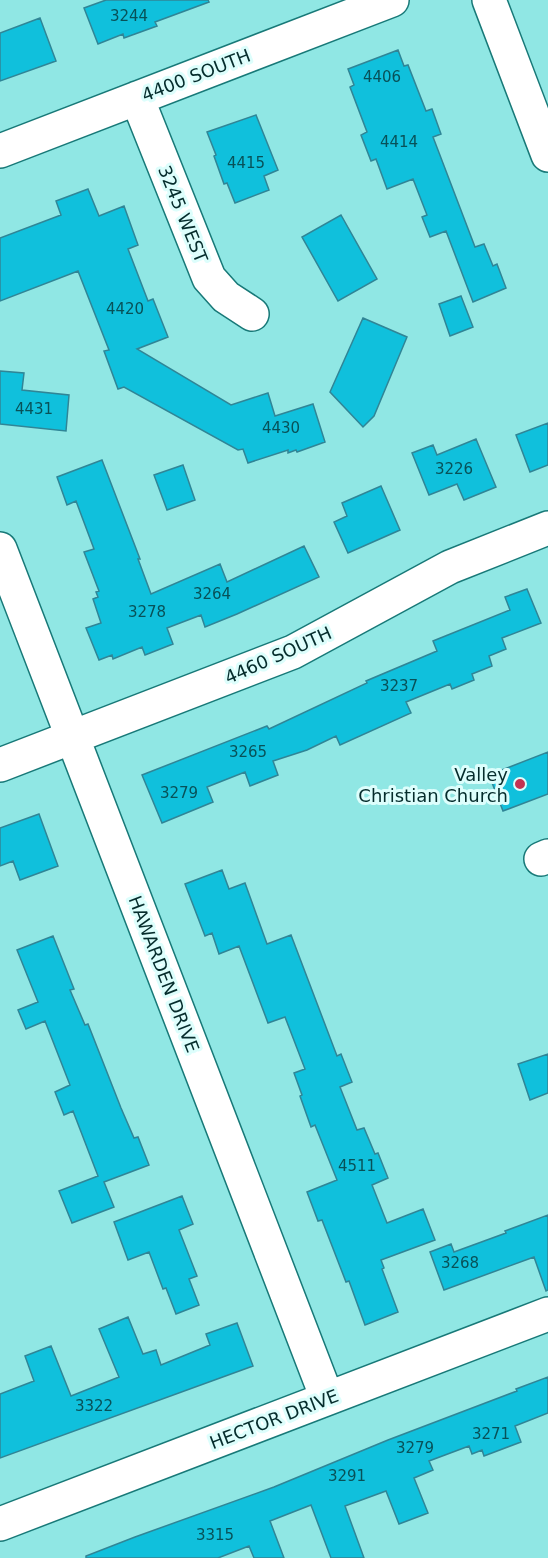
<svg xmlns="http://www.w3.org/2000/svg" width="548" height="1558" font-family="'DejaVu Sans',sans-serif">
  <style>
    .building { fill: #10c0dc; stroke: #308596; stroke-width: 1.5 }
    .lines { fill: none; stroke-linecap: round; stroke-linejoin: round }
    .minor-casing { stroke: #187978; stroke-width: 36 }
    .minor { stroke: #fff; stroke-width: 33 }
    .poi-dot { fill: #c33352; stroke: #ddfefc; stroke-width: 2 }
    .labels { text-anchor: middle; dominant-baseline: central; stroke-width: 6; stroke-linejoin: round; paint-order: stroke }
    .number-label { font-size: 15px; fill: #085158 }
    .street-label { font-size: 18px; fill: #052c2c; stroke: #ddfefc }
    .poi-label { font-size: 18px; fill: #052c2c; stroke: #ddfefc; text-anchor: end }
  </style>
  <rect width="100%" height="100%" fill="#90e7e4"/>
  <path class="building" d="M106,0H208L209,2L155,22L157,26L124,38L123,34L98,44L84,8Z
    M40,18L56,61L0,81V33Z
    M398,50L404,66L408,65L426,111L432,109L441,134L433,137L475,247L484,244L493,266L497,264L506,288L473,302L446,231L430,237L422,217L427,215L413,179L387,189L376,159L371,161L361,135L367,132L350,87L354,85L348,69Z
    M256,115L278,170L264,176L269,190L235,203L227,183L224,184L214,156L216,155L207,132Z
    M88,189L99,216L124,206L138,245L128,249L148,301L153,299L168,337L137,349L231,405L268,393L275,416L313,404L325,442L297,452L296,450L288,453V450L248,463L243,449L238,450L124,387L118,389L104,351L109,350L78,271L0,301V238L61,215L56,201Z
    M341,215L377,279L338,301L302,237Z
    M461,296L473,327L450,336L439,304Z
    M363,318L407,337L374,416L363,427L330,392Z
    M0,371L24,373L22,390L69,395L66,431L0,424Z
    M548,423V465L530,472L516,435Z
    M476,439L496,487L464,500L457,484L429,495L412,453L433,445L437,455Z
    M102,460L140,559H138L151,594L220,564L227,582L304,546L319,577L237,614L205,627L201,615L167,628L173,644L145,655L142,647L113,659L112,655L99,660L86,628L101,623L93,599L98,597L96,592L99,591L84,552L94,549L76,501L67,505L57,477Z
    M183,465L195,500L167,510L154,475Z
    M381,486L400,530L348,553L334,522L347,516L342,503Z
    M527,589L541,623L502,638L506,649L489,656L492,666L472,674L474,680L452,689L450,684L406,702L411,713L340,745L336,736L307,750L273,761L278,775L250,786L245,772L207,787L213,802L162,823L142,775L267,726L269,729L367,683L366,681L437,651L433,641L510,610L505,597Z
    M548,752V794L503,811L489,775Z
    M39,814L58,866L20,880L13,861L0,866V828Z
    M222,870L229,889L245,883L267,944L291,935L337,1056L341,1054L352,1082L340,1087L357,1130L364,1128L375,1154L378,1153L388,1178L372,1185L387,1223L423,1209L435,1240L381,1260L384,1268L382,1269L398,1312L365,1325L349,1281L346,1282L322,1220L318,1221L307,1192L337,1180L315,1125L311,1127L300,1096L302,1095L294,1073L305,1069L285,1017L268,1023L239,946L219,954L212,933L205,936L185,884Z
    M53,936L74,989L70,990L85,1025L88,1024L121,1108L134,1138L138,1137L149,1165L104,1182L114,1207L72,1223L59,1191L98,1176L73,1111L64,1115L55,1092L70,1085L45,1021L26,1029L18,1010L38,1002L17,950Z
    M548,1054V1093L530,1100L518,1064Z
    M182,1196L193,1224L179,1230L197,1276L189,1279L199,1305L176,1314L166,1288L163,1289L149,1252L128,1260L114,1222Z
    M548,1215V1290L546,1291L534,1257L444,1290L430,1252L451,1244L454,1252L506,1233L505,1231Z
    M128,1317L143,1354L156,1350L161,1365L210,1345L206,1334L237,1323L253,1366L0,1458V1394L34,1381L25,1356L51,1346L71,1396L119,1377L99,1329Z
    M548,1377V1413L515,1426L521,1442L484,1456L482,1450L472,1454L469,1446L429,1461L433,1470L414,1478L428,1513L399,1524L386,1491L345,1506L364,1558H331L311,1505L270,1521L284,1558H254L249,1546L218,1558H86V1556L135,1537L274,1487L388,1440L517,1391L516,1389Z"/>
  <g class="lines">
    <g class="minor-casing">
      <path id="minor" d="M489,0L548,155
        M137,98L209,278L226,297L252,314
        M0,151L392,0
        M0,549L327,1398
        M0,765L293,652L450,567L548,528
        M541,859L548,856
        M0,1524L548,1314"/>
    </g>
    <use href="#minor" class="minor"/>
  </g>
  <circle class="poi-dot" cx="520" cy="784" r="6"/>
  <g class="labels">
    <g class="number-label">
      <text x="129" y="16">3244</text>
      <text x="382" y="77">4406</text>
      <text x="399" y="142">4414</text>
      <text x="246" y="163">4415</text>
      <text x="125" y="309">4420</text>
      <text x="34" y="409">4431</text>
      <text x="281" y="428">4430</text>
      <text x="454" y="469">3226</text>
      <text x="212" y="594">3264</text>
      <text x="147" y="612">3278</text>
      <text x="399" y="686">3237</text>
      <text x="248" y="752">3265</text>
      <text x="179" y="793">3279</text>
      <text x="357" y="1166">4511</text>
      <text x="460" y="1263">3268</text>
      <text x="94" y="1406">3322</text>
      <text x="491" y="1434">3271</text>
      <text x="415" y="1448">3279</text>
      <text x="347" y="1476">3291</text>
      <text x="215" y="1535">3315</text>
    </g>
    <g class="street-label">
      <text transform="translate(196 75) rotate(-21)">4400 SOUTH</text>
      <text transform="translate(183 214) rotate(68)">3245 WEST</text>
      <text transform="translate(278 655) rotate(-24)">4460 SOUTH</text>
      <text transform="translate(164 974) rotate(69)">HAWARDEN DRIVE</text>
      <text transform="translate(274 1419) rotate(-21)">HECTOR DRIVE</text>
    </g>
    <g class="poi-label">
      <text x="508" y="774">Valley<tspan x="508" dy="21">Christian Church</tspan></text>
    </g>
  </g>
</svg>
